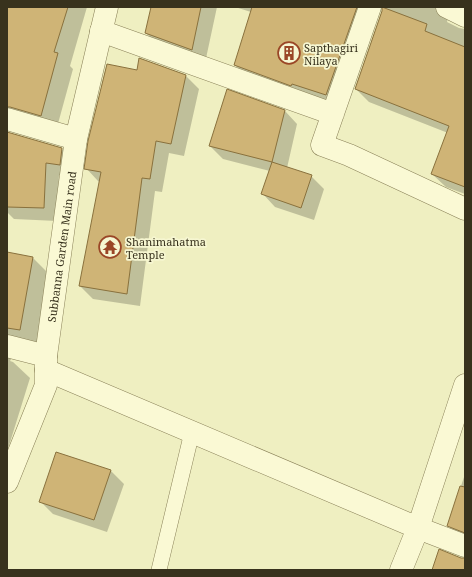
<svg xmlns="http://www.w3.org/2000/svg" width="472" height="577" font-family="'Noto Serif',serif">
  <style>
    .shadow { fill: #0003 }
    .building { fill: #cfb476; stroke: #89713d }
    .lines { fill: none; stroke-linecap: round; stroke-linejoin: round }
    .service-casing { stroke: #898058; stroke-width: 16 }
    .minor-casing { stroke: #898058; stroke-width: 23 }
    .tertiary-casing { stroke: #898058; stroke-width: 23 }
    .service { stroke: #faf9d4; stroke-width: 15 }
    .minor { stroke: #faf9d4; stroke-width: 22 }
    .tertiary { stroke: #faf9d4; stroke-width: 22 }
    .labels { text-anchor: middle; dominant-baseline: central; stroke-width: 3.5; stroke-linejoin: round; paint-order: stroke }
    .poi-label { font-size: 11px; fill: #38321d; stroke: #f6f6d1; text-anchor: start }
    .street-label { font-size: 11px; fill: #38321d; stroke: #f6f6d1 }
  </style>
  <rect width="100%" height="100%" fill="#efefc1"/>
  <path class="shadow" d="M7,7H87L70,66L73,69L56,131L7,109Z
    M152,7H217L205,63L159,46L146,33Z
    M235,7H465L449,15L447,22L459,28L465,29V194L446,187L432,174L448,133L369,102L356,89L383,11V8L375,10L339,108L248,78L235,65L251,12Z
    M138,71L186,76L199,89L184,156L169,153L162,192L155,191L140,306L93,299L80,286L100,182L98,181L86,168Z
    M285,111L297,124L287,168L311,176L324,189L314,220L275,207L263,194L270,171L223,159L210,146Z
    M7,133L62,149L75,162L72,177L59,175L57,221L14,219L7,212Z
    M7,253L33,258L49,274L35,352L14,354L10,361L13,362L30,378L7,452Z
    M111,471L124,484L107,532L53,514L40,501Z
    M465,474V542L448,525Z"/>
  <path class="building" d="M7,7H68L54,52L58,53L41,116L10,107H7Z
    M151,7H201L192,50L145,33Z
    M252,7H357L326,95L292,84L291,86L234,65Z
    M382,7L427,24L425,31L465,47V187L431,174L449,126L355,89L382,11Z
    M139,58L186,75L171,144L156,141L150,179L142,178L127,294L79,286L101,172L84,169L88,141L107,64L137,70Z
    M227,89L285,110L272,162L209,146Z
    M7,132L62,148L60,165L46,163L44,208L7,207Z
    M272,162L312,175L301,208L261,194Z
    M7,252L33,257L20,330L7,328Z
    M56,452L111,470L94,520L39,502Z
    M460,486L465,487V533L447,526Z
    M439,549L461,558H465V570H432Z"/>
  <g class="lines">
    <g class="service-casing">
      <path id="service" d="M159,570L192,432"/>
    </g>
    <g class="minor-casing">
      <path id="minor" d="M370,7L322,145L349,155L465,209
        M447,7L465,16
        M101,31L333,114
        M7,119L76,139
        M7,346L46,356
        M46,370L418,528L465,546
        M401,570L418,528L465,385"/>
    </g>
    <g class="tertiary-casing">
      <g id="tertiary">
        <path id="s1" d="M7,482L46,385V356L76,139L107,7"/>
      </g>
    </g>
    <use href="#service" class="service"/>
    <use href="#minor" class="minor"/>
    <use href="#tertiary" class="tertiary"/>
  </g>
  <defs>
    <g id="building-ring" transform="scale(1.15)"><circle r="9.5" fill="#f6f6d1" stroke="#9a4626" stroke-width="1.5"/><path d="M-4-6H4V6H1V3H-1V6H-4ZM-2.5-4.3h1.7v1.8h-1.7ZM.8-4.3h1.7v1.8H.8ZM-2.5-1h1.7V.8h-1.7ZM.8-1h1.7V.8H.8Z" fill="#9a4626"/></g>
    <g id="temple-ring" transform="scale(1.15)"><circle r="9.5" fill="#f6f6d1" stroke="#9a4626" stroke-width="1.5"/><path d="M0-6L5-2H3V0L6.5 2.5H4V6H1.5V3h-3V6H-4V2.5H-6.5L-3 0V-2H-5Z" fill="#9a4626"/></g>
  </defs>
  <g fill-rule="evenodd">
    <use href="#building-ring" x="289" y="53"/>
    <use href="#temple-ring" x="110" y="247"/>
  </g>
  <g class="labels">
    <g class="poi-label">
      <text x="304" y="47">Sapthagiri<tspan x="304" dy="13">Nilaya</tspan></text>
      <text x="126" y="241">Shanimahatma<tspan x="126" dy="13">Temple</tspan></text>
    </g>
    <g class="street-label">
      <text stroke="none"><textPath href="#s1" startOffset="244">Subbanna Garden Main road</textPath></text>
    </g>
  </g>
  <rect width="472" height="577" fill="none" stroke="#38321d" stroke-width="16"/>
</svg>
